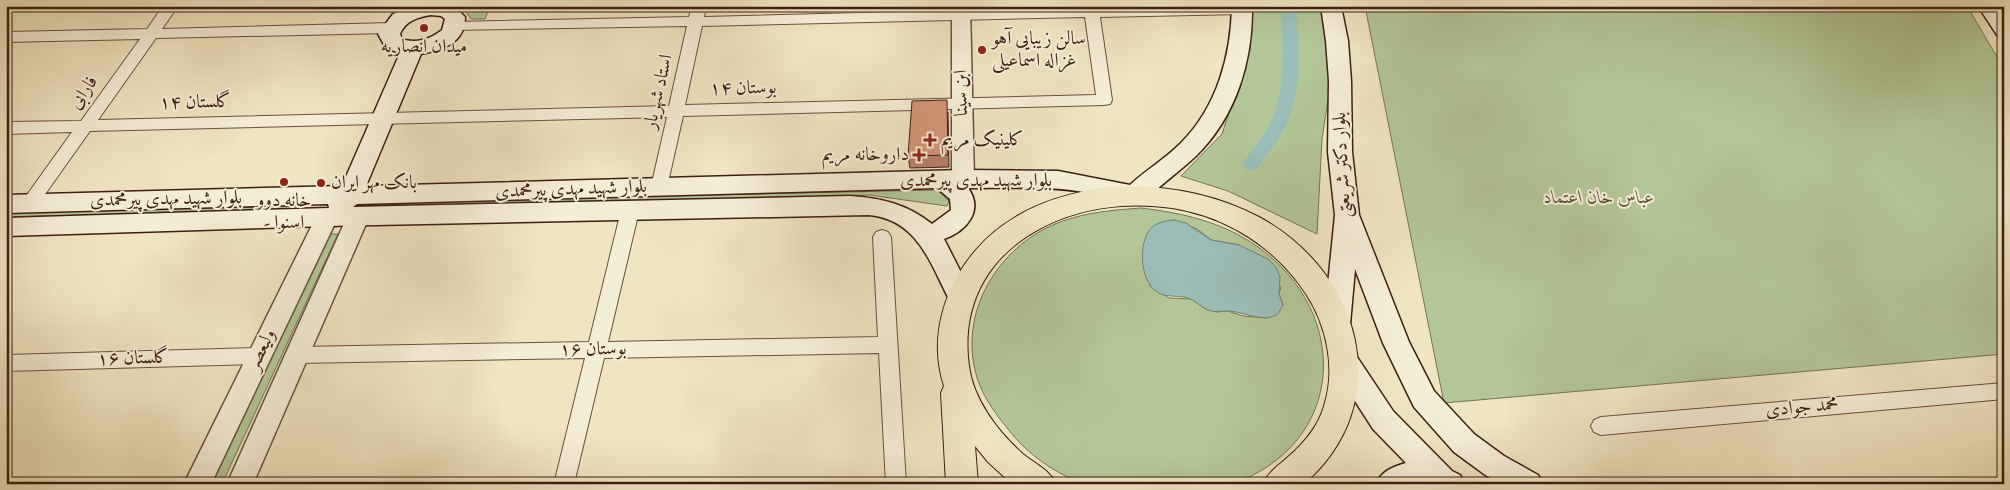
<svg xmlns="http://www.w3.org/2000/svg" width="2010" height="490" font-family="'Sorts Mill Goudy',Amiri,serif">
  <style>
    .green { fill: #b3c697; stroke: #787255; fill-rule: evenodd }
    .water { fill: #9bbeb9; stroke: #757e77 }
    .lines { fill: none; stroke-linecap: round; stroke-linejoin: round }
    .canal { fill: #9bbeb9; fill-rule: evenodd }
    .minor-casing { stroke: #6a503e; stroke-width: 2 }
    .tertiary-casing { stroke: #6a503e; stroke-width: 3 }
    .secondary-casing { stroke: #3d1f13; stroke-width: 3 }
    .primary-casing { stroke: #3d1f13; stroke-width: 2 }
    .minor { fill: #f5eed7; fill-rule: evenodd }
    .tertiary { fill: #f5eed7; fill-rule: evenodd }
    .secondary { fill: #f5eed7; fill-rule: evenodd }
    .primary { fill: #efe5c1; fill-rule: evenodd }
    .wall { fill: #b68167; stroke: #3d1f13 }
    .building { fill: #d49678; stroke: #3d1f13 }
    .poi-dot { fill: #8f2418; stroke: #f5eed7; stroke-width: 2 }
    .labels { text-anchor: middle; dominant-baseline: central; stroke-width: 4; stroke-linejoin: round; paint-order: stroke }
    .poi-label { font-size: 19px; fill: #3d1f13; stroke: #f5eed7; text-anchor: start }
    .street-label { font-size: 19px; fill: #3d1f13; stroke: #f5eed7 }
    .park-label { font-size: 19px; font-style: italic; fill: #60513b; stroke: #f5eed7 }
  </style>
  <rect width="100%" height="100%" fill="#efe5c1"/>
  <filter id="stains"><feTurbulence type="fractalNoise" baseFrequency=".004" numOctaves="4"/><feColorMatrix values="0 0 0 0 .2 0 0 0 0 .09 0 0 0 0 .02 0 0 0 .5 -.17"/></filter>
  <radialGradient id="worn" r=".72"><stop offset=".6" stop-color="#630" stop-opacity="0"/><stop offset="1" stop-color="#630" stop-opacity=".3"/></radialGradient>
  <path class="green" d="M462,6H490L485,19H471Z
    M1251,6H1320L1327,43L1330,87L1322,139L1317,234L1228,191L1181,176L1222,134L1250,47Z
    M1365,6H1967L2004,69V354L1444,403Z
    M937,190L949,201L947,206L869,195L384,207L385,202Z
    M295,206L293,210L6,217V213Z
    M1141,208C1183,213 1223,222 1258,247C1352,314 1346,444 1232,484C1198,484 1164,484 1130,484C1117,484 1101,486 1088,484C1058,477 1026,453 1008,429C994,412 980,393 975,370C960,307 1002,242 1063,221C1088,212 1114,210 1141,208ZM1174,220L1197,229L1211,240L1239,245L1281,287L1279,294L1283,305L1267,318L1243,316L1228,311L1216,312L1204,308L1192,299L1169,298L1150,286L1157,224Z
    M326,234H338L222,484H210Z"/>
  <path class="water" d="M1174,220L1186,223L1211,240L1239,245L1268,259L1276,267L1280,277L1279,294L1283,305L1278,314C1263,323 1246,313 1230,311C1222,311 1216,313 1208,310C1201,307 1196,301 1188,298C1175,294 1160,300 1150,285C1140,271 1139,240 1152,227C1158,222 1166,221 1174,220Z"/>
  <g class="lines">
    <path class="canal" d="M1281,6H1297C1298,45 1304,88 1286,124C1279,140 1267,155 1257,169L1251,171L1245,169L1242,165C1250,151 1263,138 1270,123C1287,87 1282,45 1281,6Z"/>
    <g class="minor-casing">
      <path id="minor" d="M163,6H178L162,29L391,23L398,28L391,33L156,38L98,120L669,106L687,26L450,30L448,27L450,24L455,22L689,17L692,6H706L704,17L1092,7L1247,6L1249,9L1242,14L1100,17L1112,100L1110,104L1104,105L683,116L667,187L665,191L659,193L653,191L651,187L667,117L90,131L36,207L30,209L24,207L22,203L24,199L72,132L6,134V122L81,121L140,39L6,42V32L147,29ZM1085,17L1096,95L685,105L702,26Z
        M630,205L636,207L639,211L608,342L878,337L873,237L876,232L882,230L888,232L891,237L906,484H886L879,353L604,358L574,484H554L585,358L297,363L290,361L288,355L290,349L297,347L589,342L621,211L624,207Z
        M259,348L266,350L268,356L266,362L259,364L6,371V355Z
        M2004,383V399L1601,435L1594,432L1591,426L1594,420L1601,417Z"/>
    </g>
    <g class="tertiary-casing">
      <path id="tertiary" d="M952,6H970L974,179L971,184L963,187L955,184L952,179Z
        M327,209L335,211L338,217L211,484H184L316,217L319,211Z
        M358,209L366,211L369,217L253,484H227L347,217L350,211Z"/>
    </g>
    <g class="secondary-casing">
      <path id="secondary" d="M412,6H454L465,17C465,43 443,50 421,54L366,186L963,170L1058,171L1130,185C1146,170 1165,159 1181,143C1217,107 1231,56 1232,6H1252C1253,61 1236,117 1196,156C1179,172 1160,185 1144,201C1129,206 1113,199 1099,195C1057,185 1012,188 968,188C984,210 967,231 944,239L973,296L969,303L960,306L951,303C931,266 919,219 868,215L327,226L6,236V218L329,208L328,204L6,213V195L342,186L400,53L386,48L378,34L393,14ZM431,15L441,16L445,19L442,30C431,39 416,44 402,39L400,34C405,21 418,17 431,15ZM937,188L950,199L951,210L932,224C907,204 881,198 850,196L353,207L357,204Z
        M1321,6H1341L1348,41L1351,81L1352,152L1359,215L1409,342L1434,391L1474,434L1504,456L1538,475L1543,484H1500L1484,474L1454,452L1414,407L1383,343L1355,269L1350,324L1346,332L1337,335L1328,332L1324,324L1335,215L1328,152L1329,81L1326,41Z
        M1978,6H1998L2004,14V37L1997,35Z
        M1345,351L1355,354L1393,411L1452,471L1460,475L1465,484H1376C1382,471 1392,467 1406,463L1373,429L1335,370L1331,362L1335,354Z"/>
    </g>
    <g class="primary-casing">
      <path id="primary" d="M1108,187C1160,184 1212,192 1259,217C1361,272 1398,402 1304,484H1263C1269,471 1278,466 1288,457C1304,443 1318,427 1324,406C1336,369 1327,326 1306,294C1282,257 1246,230 1205,216C1099,181 951,234 969,366C973,399 998,432 1023,454C1035,464 1049,469 1056,484H1012L988,462L975,446L978,484H946L941,393L944,386C923,323 958,251 1014,218C1042,200 1075,192 1108,187Z"/>
    </g>
    <use href="#minor" class="minor"/>
    <use href="#tertiary" class="tertiary"/>
    <use href="#secondary" class="secondary"/>
    <use href="#primary" class="primary"/>
  </g>
  <path class="wall" d="M948,112L949,167L910,168L908,156Z"/>
  <path class="building" d="M947,100L948,155L908,156L912,101Z"/>
  <g class="poi-dot">
    <circle cx="424" cy="28" r="5"/>
    <circle cx="982" cy="50" r="5"/>
    <path d="M927.5 132.5h5v5h5v5h-5v5h-5v-5h-5v-5h5z"/>
    <path d="M916.5 147.5h5v5h5v5h-5v5h-5v-5h-5v-5h5z"/>
    <circle cx="284" cy="182" r="5"/>
    <circle cx="321" cy="183" r="5"/>
  </g>
  <g class="labels">
    <g class="poi-label">
      <text x="992" y="39">سالن زیبایی آهو<tspan x="992" dy="22">غزاله اسماعیلی</tspan></text>
      <text x="424" y="47" text-anchor="middle">میدان انصاریه</text>
      <text x="941" y="140">کلینیک مریم</text>
      <text x="909" y="155" text-anchor="end">داروخانه مریم</text>
      <text x="331" y="183">بانک مهر ایران</text>
      <text x="284" y="201" text-anchor="middle">خانه دوو<tspan x="284" dy="22">- اسنوا</tspan></text>
    </g>
    <g class="street-label">
      <text transform="translate(743 89) rotate(-1)">بوستان ۱۴</text>
      <text transform="translate(659 92) rotate(-77)">استاد شهریار</text>
      <text transform="translate(84 93) rotate(-55)">فارابی</text>
      <text transform="translate(962 93) rotate(-91)">ابن سینا</text>
      <text transform="translate(195 103) rotate(-1)">گلستان ۱۴</text>
      <text transform="translate(1343 165) rotate(-93)">بلوار دکتر شریعتی</text>
      <text x="976" y="181">بلوار شهید مهدی پیرمحمدی</text>
      <text transform="translate(571 190) rotate(-2)">بلوار شهید مهدی پیرمحمدی</text>
      <text transform="translate(166 200) rotate(-1)">بلوار شهید مهدی پیرمحمدی</text>
      <text transform="translate(262 350) rotate(-64)">ولیعصر</text>
      <text transform="translate(593 350) rotate(-1)">بوستان ۱۶</text>
      <text transform="translate(133 359) rotate(-2)">گلستان ۱۶</text>
      <text transform="translate(1802 408) rotate(-5)">محمد جوادی</text>
    </g>
    <g class="park-label">
      <text x="1599" y="198">عباس خان اعتماد</text>
    </g>
  </g>
  <rect width="2010" height="490" fill="none" stroke="#efe5c1" stroke-width="25"/>
  <rect x="8" y="8" width="1995" height="475" fill="none" stroke="#3d1f13" stroke-width="2.5"/>
  <rect x="12" y="12" width="1985" height="465" fill="none" stroke="#3d1f13"/>
  <rect width="100%" height="100%" filter="url(#stains)"/>
  <rect width="100%" height="100%" fill="url(#worn)"/>
</svg>
